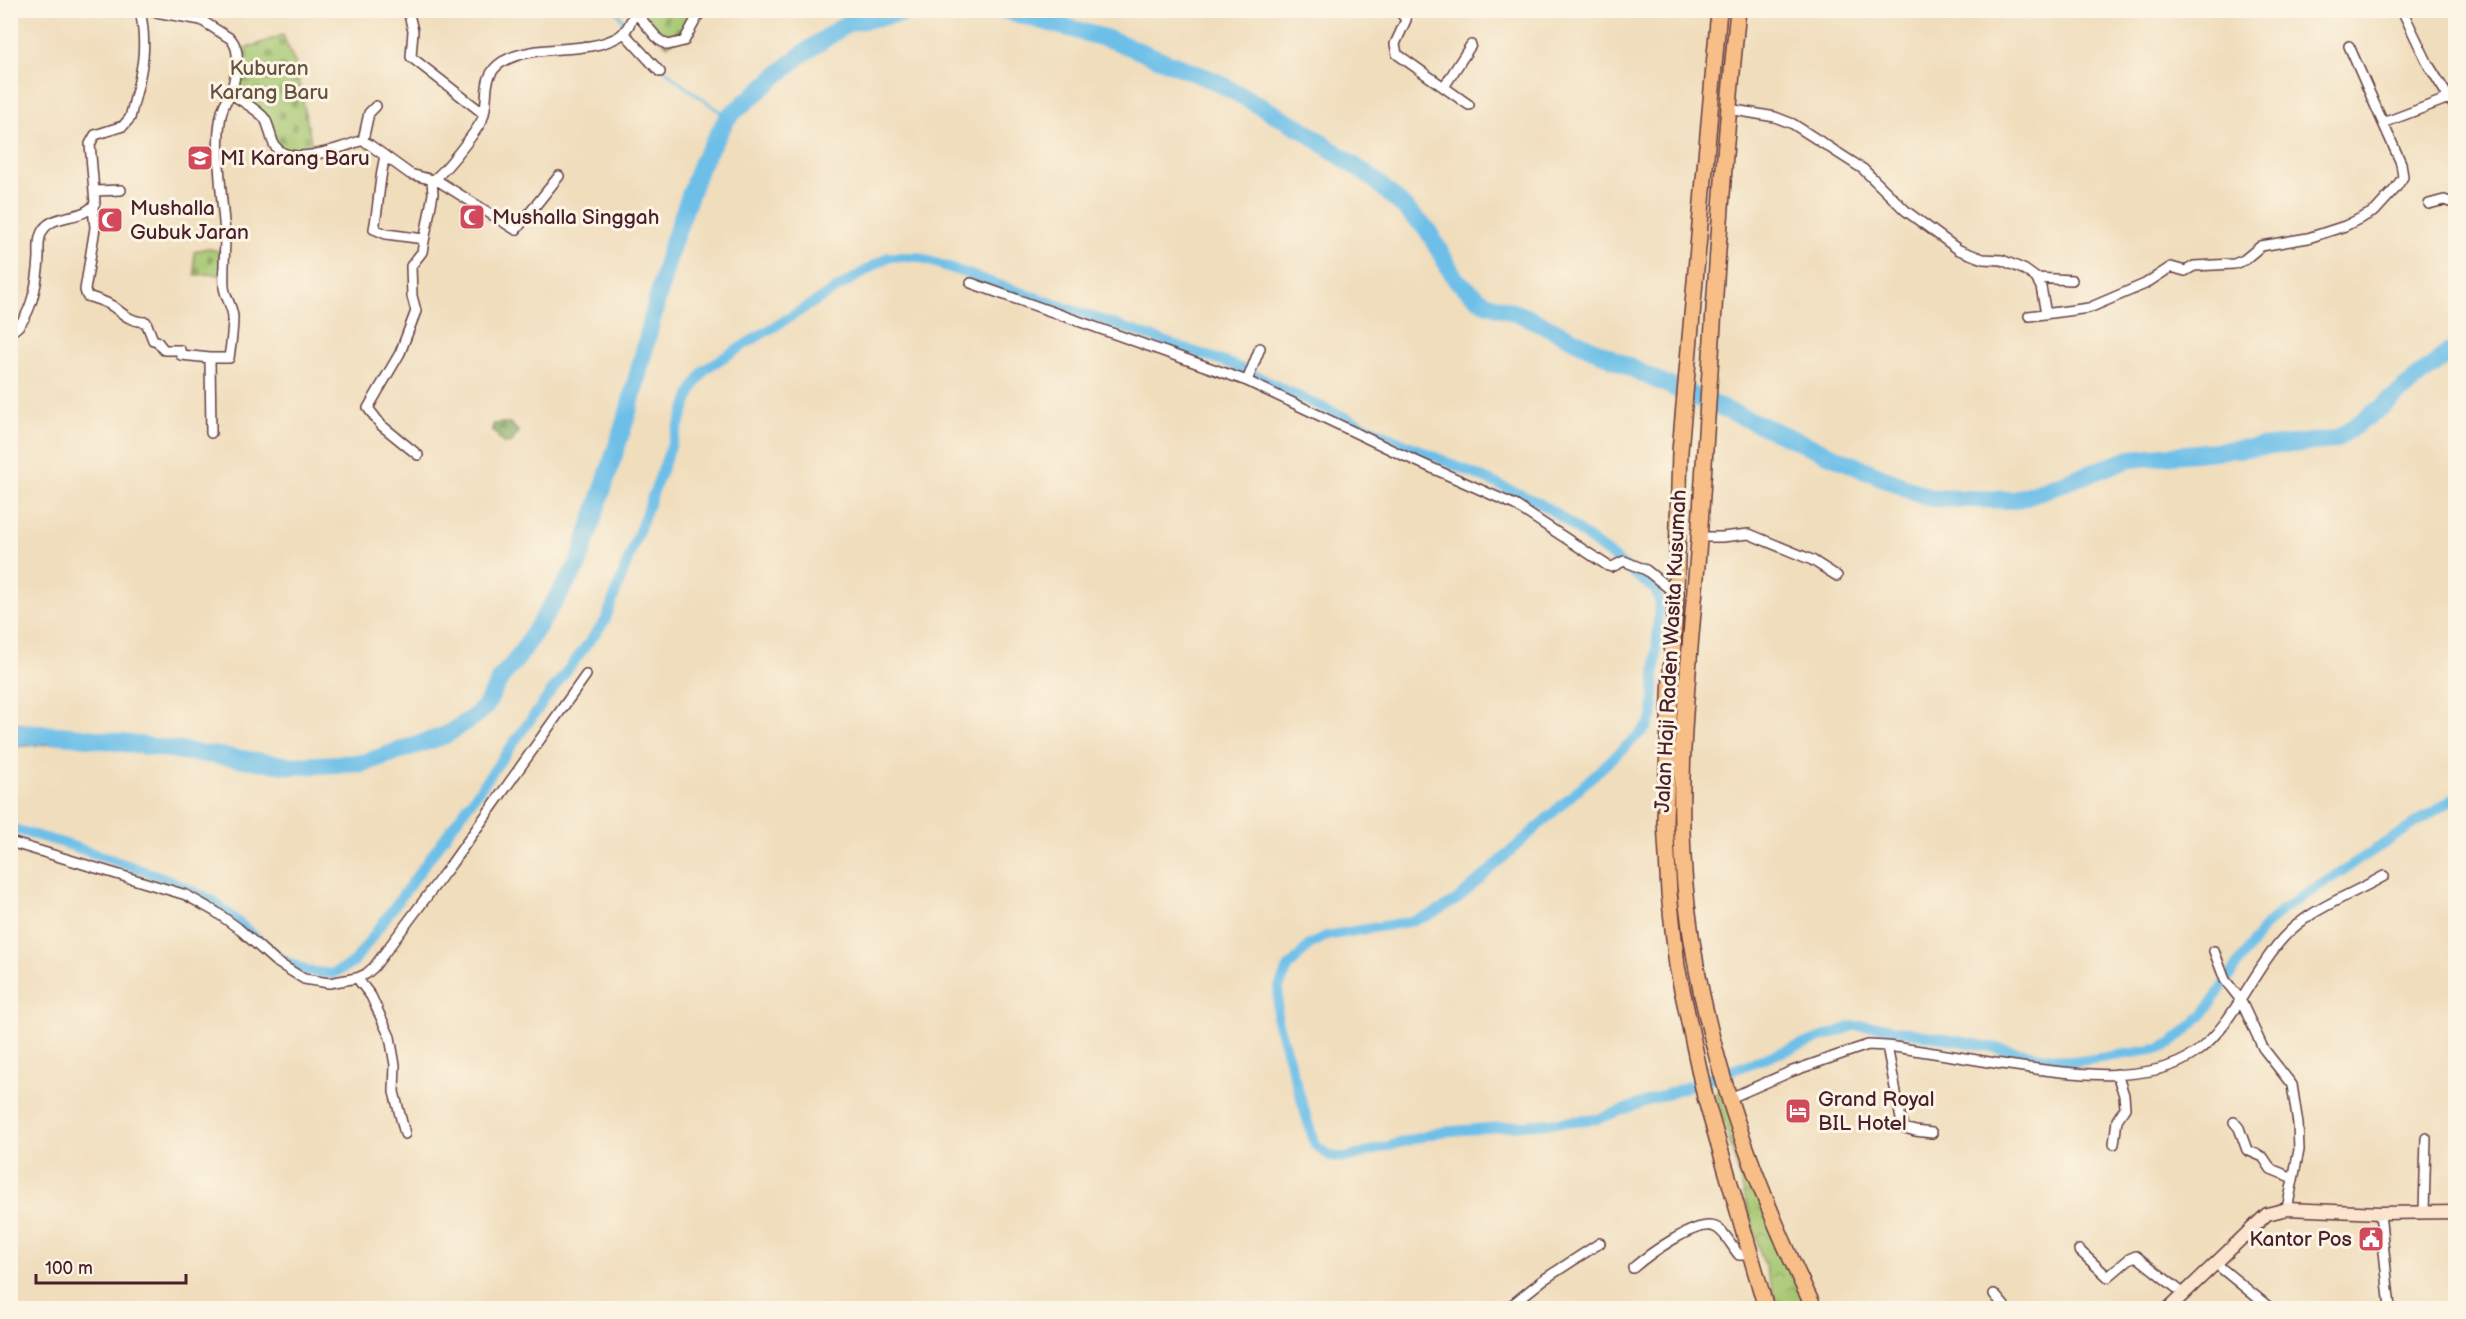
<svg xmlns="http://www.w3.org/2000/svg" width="2466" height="1319" font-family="'Balsamiq Sans',sans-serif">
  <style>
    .forest { fill: url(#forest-firs); stroke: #666546; stroke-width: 1.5 }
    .cemetery { fill: url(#cemetery-stones); stroke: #77724d; stroke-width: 1.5 }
    .park { fill: url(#park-crowns); stroke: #77724d; stroke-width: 1.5 }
    .water { fill: #6dbfe8; stroke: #5c6f8a; stroke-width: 1.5 }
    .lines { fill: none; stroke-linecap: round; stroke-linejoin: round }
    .stream { stroke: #6dbfe8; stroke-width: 3 }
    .canal { stroke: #6dbfe8; stroke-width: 10 }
    .river { stroke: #6dbfe8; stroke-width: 18 }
    .minor-casing { stroke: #633c41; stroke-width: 12 }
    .secondary-casing { stroke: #633c41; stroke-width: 15 }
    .trunk-casing { stroke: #633c41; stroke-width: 18 }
    .minor { stroke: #fff; stroke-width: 9 }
    .secondary { stroke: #fce5cf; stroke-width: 12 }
    .trunk { stroke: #f7be87; stroke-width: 15 }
    .labels { text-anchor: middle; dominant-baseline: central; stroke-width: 6; stroke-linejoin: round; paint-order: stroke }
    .park-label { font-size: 21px; fill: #65513f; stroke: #fcf5e5 }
    .poi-label { font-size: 21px; fill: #4a1f2b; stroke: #fcf5e5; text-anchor: start }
    .street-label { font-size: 21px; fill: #4a1f2b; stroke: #fcf5e5 }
  </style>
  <defs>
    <pattern id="forest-firs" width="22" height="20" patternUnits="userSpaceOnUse" patternTransform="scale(1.5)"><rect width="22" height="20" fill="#83ab62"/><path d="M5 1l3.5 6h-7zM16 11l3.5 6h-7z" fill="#6d8b51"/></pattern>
    <pattern id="cemetery-stones" width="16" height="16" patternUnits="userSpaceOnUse" patternTransform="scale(1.5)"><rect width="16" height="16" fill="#a4c66f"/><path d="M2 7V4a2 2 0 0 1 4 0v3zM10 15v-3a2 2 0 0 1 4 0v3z" fill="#88a05b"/></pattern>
    <pattern id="park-crowns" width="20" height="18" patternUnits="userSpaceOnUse" patternTransform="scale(1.5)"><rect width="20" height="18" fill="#a4c66f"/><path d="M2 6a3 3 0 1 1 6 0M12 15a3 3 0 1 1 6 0" fill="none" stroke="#88a05b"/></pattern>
  </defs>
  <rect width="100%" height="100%" fill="#fcf5e5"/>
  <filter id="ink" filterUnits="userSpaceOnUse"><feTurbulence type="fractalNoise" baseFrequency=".0167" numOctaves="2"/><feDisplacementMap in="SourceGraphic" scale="12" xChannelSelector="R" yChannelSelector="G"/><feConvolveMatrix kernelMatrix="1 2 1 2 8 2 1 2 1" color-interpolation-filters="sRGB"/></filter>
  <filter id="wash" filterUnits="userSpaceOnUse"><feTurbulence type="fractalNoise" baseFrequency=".008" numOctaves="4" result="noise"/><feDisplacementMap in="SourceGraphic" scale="24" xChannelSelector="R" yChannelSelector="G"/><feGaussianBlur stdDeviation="1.35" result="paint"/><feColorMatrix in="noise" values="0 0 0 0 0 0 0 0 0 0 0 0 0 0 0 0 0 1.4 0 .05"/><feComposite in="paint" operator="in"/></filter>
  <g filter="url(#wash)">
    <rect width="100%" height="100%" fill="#f0ddbc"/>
    <path class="forest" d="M502,423H510L519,432L510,444L503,443L492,429L494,424Z"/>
    <path class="cemetery" d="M642,11H699L688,30L667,46L641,14Z
      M283,35L295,63L313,151L298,152L278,148L266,115L241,99L236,91L238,51Z
      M207,248L225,253L224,276L215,274L195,275L194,252Z"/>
    <path class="park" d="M1721,1090L1813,1308H1779L1760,1252L1716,1092Z"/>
    <path class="water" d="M11,722L45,728L61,727L68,729L72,736L63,743L11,747Z"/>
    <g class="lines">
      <path class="stream" d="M616,10L626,27
        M651,57L680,83L728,117"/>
      <path class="canal" d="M10,828L63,843L165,878L212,900L280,958L307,971L332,974L353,963L550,693L605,621L693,388L705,369L888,257H918L1234,365L1302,398L1538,502L1557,514L1655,590L1659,600L1653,715L1648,726L1457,900L1430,915L1413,921L1326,936L1309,945L1288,968L1279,987L1277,1020L1315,1145L1330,1156L1345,1158L1440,1132L1598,1119L1853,1026H1875L2074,1062L2158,1049L2172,1043L2203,1015L2262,929L2282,910L2456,797"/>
      <path class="river" d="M1004,10L1112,40L1215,81L1302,129L1376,181L1427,229L1456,280L1483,302L1527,317L1654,379L1930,498L2015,500L2130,459L2335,440L2383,406L2448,353L2456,350
        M10,732L72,736L293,766L363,763L446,735L472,718L485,707L502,676L517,659L578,565L628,412L670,251L701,164L728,117L801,55L848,23L910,12L953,10"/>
    </g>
  </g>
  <g filter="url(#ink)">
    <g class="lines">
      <g class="minor-casing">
        <path id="minor" d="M144,10L201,20L231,39C244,55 233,76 232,94
          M408,10L413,31L411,57L484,114
          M1399,10L1406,20L1395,44L1397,54L1469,105
          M2402,10L2428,64L2449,98
          M635,12L659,40L668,45L684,41L701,10
          M624,33L660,72
          M2349,46L2383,123
          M1444,87L1471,45
          M232,94C242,102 258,109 265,119C270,127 270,138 275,146C289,169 345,146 363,140L410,174L433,180C445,172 475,133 482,120C491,99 479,77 502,62C536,42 583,56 618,37C626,33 633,19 635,10
          M1729,109L1775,117L1793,124L1863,169L1906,211L1959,250L1983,259L2002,260L2025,270L2036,278L2041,287L2046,314
          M363,140L369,113L376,106
          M385,156C379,180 379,204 374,229L386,234L424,239
          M435,179L516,230L559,176
          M95,191L121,190
          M2429,204L2444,200L2456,204
          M93,207L95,228L85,290L87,296C96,299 108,302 115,308C125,316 133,322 146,322L153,340L157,341L164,350H180L181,355L210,358
          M2036,278L2072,280
          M971,283L1247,381L1398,453L1515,505L1608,566L1612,567L1624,561L1646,570L1676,594
          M2029,316L2089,308L2145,284L2171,267L2185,271L2194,266L2234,264L2244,260L2261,246L2308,238L2345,226L2375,211L2395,189L2403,177L2401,163L2383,123L2449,98L2456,108
          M10,332C32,322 38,278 39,257C39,249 38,241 41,234C50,211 84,222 95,203L90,144L95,135L123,126L130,118C140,77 149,53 140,10
          M1247,381L1260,348
          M211,433L210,358H229C231,345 233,331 233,317C232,305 225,297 224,287C223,270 225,253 225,236C224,204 207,114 232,94
          M418,455L381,425L368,408L400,353L416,311L412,296L411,266L422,252L433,194L432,180
          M1699,537H1722L1749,534L1812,560L1837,576
          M10,842L186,895L216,912L238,928L275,961L304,979L329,983L357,978L366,974L374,967L452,863L586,675
          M2214,951L2225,980L2240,999L2263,1048L2292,1085L2298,1124L2299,1150L2287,1209
          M357,978L371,996L390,1037L395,1065L394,1092L405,1134
          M1887,1046L1901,1119L1905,1128L1915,1131L1932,1133
          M1728,1099L1790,1072L1853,1050L1868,1045L1887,1046C1923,1051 1959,1057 1995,1063C2051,1071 2146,1089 2195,1053C2233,1026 2252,972 2283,938C2309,909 2351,895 2384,876
          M2234,1122L2239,1128L2247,1150L2263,1157L2271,1169L2293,1178
          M2114,1144L2117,1120L2125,1108L2124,1095L2117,1074
          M2424,1212L2426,1138
          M2380,1213L2390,1308
          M2079,1250L2108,1277L2129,1259L2136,1256L2184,1294
          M2215,1263L2270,1308
          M1633,1268C1647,1256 1696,1219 1715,1227C1725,1231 1732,1247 1739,1255H1750
          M1994,1294L2006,1308
          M1508,1308L1543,1280L1600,1243"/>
      </g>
      <g class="secondary-casing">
        <path id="secondary" d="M2169,1308L2267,1214L2287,1209L2380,1213L2456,1212"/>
      </g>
      <g class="trunk-casing">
        <path id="trunk" d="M1719,10L1680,451L1676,594L1671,673L1665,820L1669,893L1677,966L1705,1097L1766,1308
          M1738,10C1720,187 1711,364 1699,540C1690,661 1673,784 1687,905C1704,1048 1752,1180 1814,1308"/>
      </g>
      <use href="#minor" class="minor"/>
      <use href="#secondary" class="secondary"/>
      <use href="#trunk" class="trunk"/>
    </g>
  </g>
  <defs>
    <g id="school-square" transform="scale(1.35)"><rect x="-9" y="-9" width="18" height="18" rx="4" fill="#d1495b" stroke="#fcf5e5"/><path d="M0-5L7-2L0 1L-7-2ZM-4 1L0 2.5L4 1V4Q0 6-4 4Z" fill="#fff"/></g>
    <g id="mosque-square" transform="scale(1.35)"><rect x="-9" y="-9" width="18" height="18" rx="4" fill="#d1495b" stroke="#fcf5e5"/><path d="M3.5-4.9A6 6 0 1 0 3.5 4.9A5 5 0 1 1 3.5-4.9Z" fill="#fff"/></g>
    <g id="hotel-square" transform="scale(1.35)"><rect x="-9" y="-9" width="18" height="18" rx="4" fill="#d1495b" stroke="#fcf5e5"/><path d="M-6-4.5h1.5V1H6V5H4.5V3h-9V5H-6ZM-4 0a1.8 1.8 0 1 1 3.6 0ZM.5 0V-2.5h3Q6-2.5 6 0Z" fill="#fff"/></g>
    <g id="civic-square" transform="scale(1.35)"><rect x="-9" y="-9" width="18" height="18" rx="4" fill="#d1495b" stroke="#fcf5e5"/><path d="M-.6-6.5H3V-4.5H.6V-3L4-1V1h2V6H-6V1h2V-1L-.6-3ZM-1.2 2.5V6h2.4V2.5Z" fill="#fff"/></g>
  </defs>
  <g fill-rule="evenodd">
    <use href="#school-square" x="200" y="158"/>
    <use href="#mosque-square" x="472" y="217"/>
    <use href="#mosque-square" x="110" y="220"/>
    <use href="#hotel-square" x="1798" y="1111"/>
    <use href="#civic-square" x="2371" y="1239"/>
  </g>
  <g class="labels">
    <g class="park-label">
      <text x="269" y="68">Kuburan<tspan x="269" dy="24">Karang Baru</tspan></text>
    </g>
    <g class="poi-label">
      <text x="220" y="158">MI Karang Baru</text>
      <text x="130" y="208">Mushalla<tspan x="130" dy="24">Gubuk Jaran</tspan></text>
      <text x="492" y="217">Mushalla Singgah</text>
      <text x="1818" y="1099">Grand Royal<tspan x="1818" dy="24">BIL Hotel</tspan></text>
      <text x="2352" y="1239" text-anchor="end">Kantor Pos</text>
    </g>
    <g class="street-label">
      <text transform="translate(1671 651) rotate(-87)">Jalan Haji Raden Wasita Kusumah</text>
    </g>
  </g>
  <rect width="2466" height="1319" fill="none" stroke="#fcf5e5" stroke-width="36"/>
  <path d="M36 1274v9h150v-9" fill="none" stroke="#4a1f2b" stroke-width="3"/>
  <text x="45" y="1274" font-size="18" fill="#4a1f2b" stroke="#fcf5e5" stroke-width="4.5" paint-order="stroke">100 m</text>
</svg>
